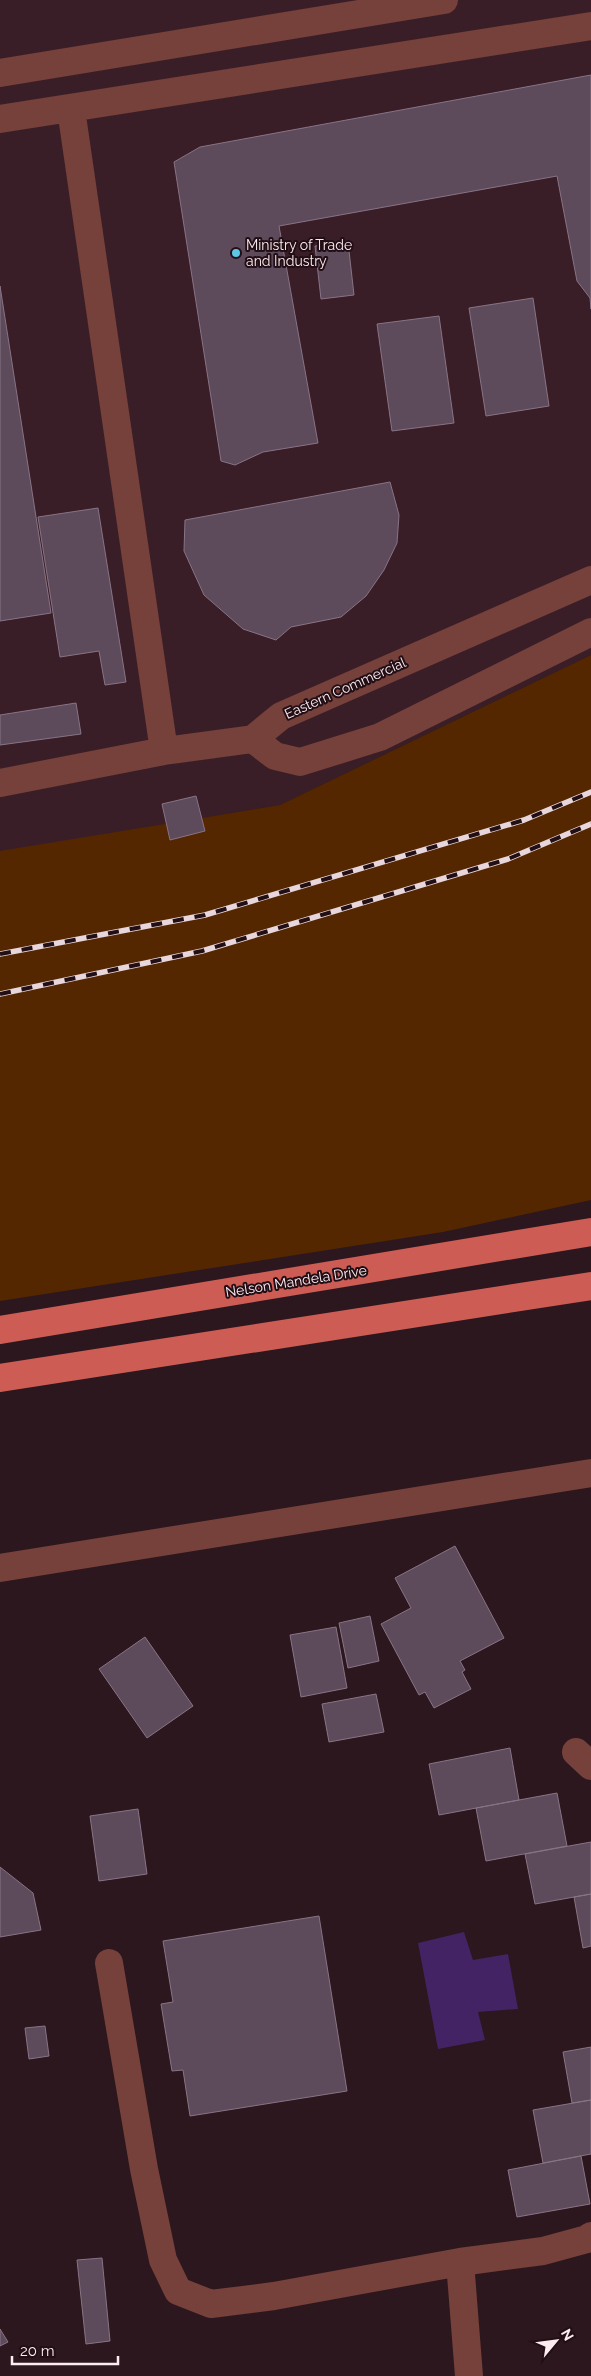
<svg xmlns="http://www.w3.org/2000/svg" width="591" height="2376" font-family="Raleway,sans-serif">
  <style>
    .built { fill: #3a1e27 }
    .green { fill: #542701 }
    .water { fill: #432363 }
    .building { fill: #5d4a5a; stroke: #887485 }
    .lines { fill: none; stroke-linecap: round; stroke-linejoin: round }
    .minor { stroke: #76403b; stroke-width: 28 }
    .major { stroke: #cd5d54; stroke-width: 28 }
    .rail-casing { stroke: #e7d6db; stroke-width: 5.5 }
    .rail { stroke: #220e15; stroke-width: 4; stroke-dasharray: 11; stroke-linecap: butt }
    .poi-dot { fill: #5dc7e8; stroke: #220e15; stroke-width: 2 }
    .labels { text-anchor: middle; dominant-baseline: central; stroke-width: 4; stroke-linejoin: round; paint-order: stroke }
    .poi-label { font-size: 14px; fill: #fcecf0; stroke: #220e15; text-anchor: start }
    .street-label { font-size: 14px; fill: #fcecf0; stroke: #220e15 }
  </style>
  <rect width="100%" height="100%" fill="#2c171e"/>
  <path class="built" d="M0,0H591V655L280,805L0,852Z"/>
  <path class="green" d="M591,655V1200L443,1232L0,1301V851L280,805Z"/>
  <path class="water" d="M464,1932L473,1960L508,1954L518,2009L478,2012L485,2040L438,2049L418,1943Z"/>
  <path class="building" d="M591,75V309L590,298L577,281L557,176L279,226L318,443L263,452L235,465L221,461L174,162L200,147Z
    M348,242L354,295L321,299L315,246Z
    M0,286L51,613L0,621Z
    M533,298L549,406L486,416L469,308Z
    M439,316L454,423L392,431L377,324Z
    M390,482L399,515L397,543L384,570L366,596L341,617L291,627L276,640L243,629L204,595L184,551L185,520Z
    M98,508L126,682L105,685L99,651L60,657L38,517Z
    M76,703L81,734L0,745V715Z
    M196,796L205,831L170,840L162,804Z
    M455,1546L504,1638L460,1661L465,1670L462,1672L471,1689L434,1708L425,1692L419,1695L381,1624L411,1608L395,1578Z
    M370,1616L379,1661L348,1668L339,1623Z
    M336,1627L347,1688L301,1697L290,1635Z
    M145,1637L193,1706L147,1738L99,1669Z
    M376,1694L384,1732L329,1742L322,1704Z
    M510,1748L519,1800L439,1815L429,1764Z
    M557,1793L567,1846L486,1861L476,1808Z
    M138,1809L147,1874L99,1881L90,1816Z
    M591,1842V1894L535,1904L525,1854Z
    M0,1867L33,1893L41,1930L0,1937Z
    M591,1894V1946L583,1948L574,1897Z
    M319,1916L347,2091L190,2116L183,2070L172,2071L161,2004L173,2002L163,1941Z
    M45,2026L49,2056L29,2059L25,2028Z
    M591,2047V2100L572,2103L563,2052Z
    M591,2100V2154L543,2163L533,2110Z
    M581,2156L590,2204L517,2217L508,2170Z
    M102,2258L110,2341L86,2344L77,2260Z
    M0,2329L8,2342L0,2346Z"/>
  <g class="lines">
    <path class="minor" d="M0,73L444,0
      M71,109L164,751
      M0,119L591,26
      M253,739L281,716L591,580
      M253,739L275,756L300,762L380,737L591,632
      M0,783L164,751L253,739
      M0,1568L591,1473
      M576,1752L591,1766
      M109,1963L144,2169L163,2260L178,2291L211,2304L274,2296L460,2262L543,2251L587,2239L591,2236
      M460,2262L469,2376"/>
    <path class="major" d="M0,1330L591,1232
      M0,1378L591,1286"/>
    <g class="rail-casing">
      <path id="rail" d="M0,954L205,915L524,820L591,792
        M0,994L202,951L508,859L591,824"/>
    </g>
    <use href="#rail" class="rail"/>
  </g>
  <circle class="poi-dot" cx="236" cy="253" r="5"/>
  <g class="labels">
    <g class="poi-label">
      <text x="246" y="245">Ministry of Trade<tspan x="246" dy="16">and Industry</tspan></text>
    </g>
    <g class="street-label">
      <text transform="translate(345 688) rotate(-24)">Eastern Commercial</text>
      <text transform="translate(296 1281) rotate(-9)">Nelson Mandela Drive</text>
    </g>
  </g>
  <g transform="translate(556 2341) rotate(61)" stroke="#220e15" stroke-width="4" paint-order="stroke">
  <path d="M0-4L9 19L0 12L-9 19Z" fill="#fcecf0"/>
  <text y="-8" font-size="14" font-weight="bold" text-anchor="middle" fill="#fcecf0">N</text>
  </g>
  <path d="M12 2356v8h106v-8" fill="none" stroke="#fcecf0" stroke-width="2.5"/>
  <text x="20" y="2356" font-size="15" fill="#fcecf0" stroke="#220e15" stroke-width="4" paint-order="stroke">20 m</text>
</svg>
